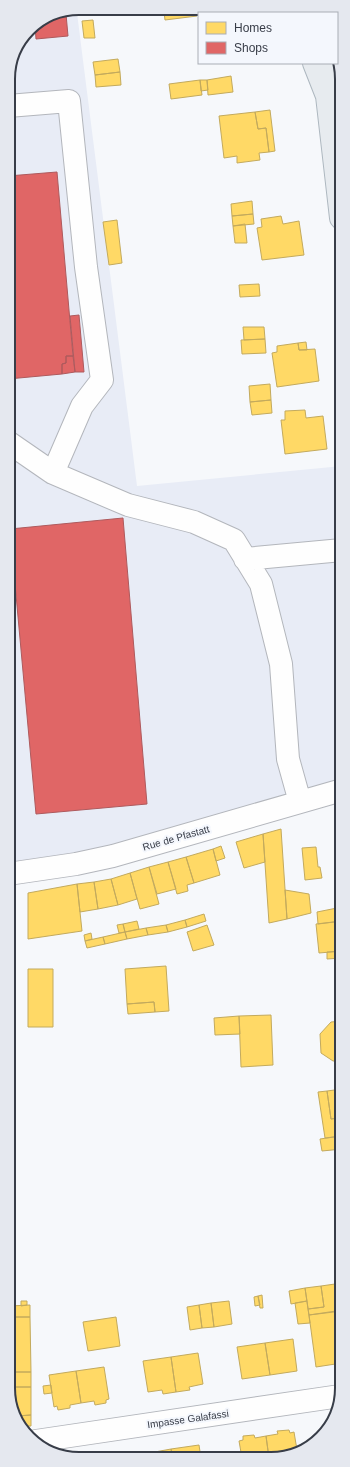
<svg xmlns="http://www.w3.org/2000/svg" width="350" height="1467" font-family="Helvetica,sans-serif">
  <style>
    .built { fill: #e8ecf6 }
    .homes { fill: #ffd966; stroke: #c3aa5d }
    .shops { fill: #e06666; stroke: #ae5a5d }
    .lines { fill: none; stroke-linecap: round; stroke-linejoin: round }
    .minor-casing { stroke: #b3b6bc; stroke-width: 24 }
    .major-casing { stroke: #adb7bf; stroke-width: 24 }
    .minor { stroke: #fefefe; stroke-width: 22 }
    .major { stroke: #e7ebef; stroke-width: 22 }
    .labels { text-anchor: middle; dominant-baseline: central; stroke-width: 4; stroke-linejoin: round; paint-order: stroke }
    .street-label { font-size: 10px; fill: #383d48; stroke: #f4f7fd }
    .rim { fill: none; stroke: #383d48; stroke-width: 2 }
  </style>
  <rect width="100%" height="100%" fill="#f6f8fb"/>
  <path class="built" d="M52,13H77L137,486L342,466V790L10,874L8,994V75L29,29Z"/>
  <path class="homes" d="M164,12H196L197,16L165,20Z
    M93,20L95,38H84L82,21Z
    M118,59L120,72L95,75L93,62Z
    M120,72L121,85L96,87L95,75Z
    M231,76L233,92L208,95L207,80Z
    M200,80H207L208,90L201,91Z
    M200,80L202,95L171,99L169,84Z
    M270,110L275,151L269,152L266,128L258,129L255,112Z
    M255,112L258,129L266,128L269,152L259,153L260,160L237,163V156L224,158L219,116Z
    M252,201L253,214L232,216L231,204Z
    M253,214L254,224L233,226L232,216Z
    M281,216L283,224L299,221L304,255L262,260L257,228L262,227L261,219Z
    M117,220L122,263L109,265L103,222Z
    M245,224L247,243H235L233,226Z
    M259,284L260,296L240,297L239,285Z
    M243,327H264L265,339L244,340Z
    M265,339L266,353L242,354L241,340Z
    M306,342L307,350H299L298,343Z
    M298,343L299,350L315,349L319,381L277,387L272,353L277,352V346Z
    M270,384L271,400L250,402L249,386Z
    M271,400L272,413L252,415L250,402Z
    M305,410L306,418L323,416L327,449L285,454L281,420H285V411Z
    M281,829L287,919L269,923L263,834Z
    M263,834L265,862L244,868L236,842Z
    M221,846L225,858L216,861L213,849Z
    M316,847L318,867H320L322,878L305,880L302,848Z
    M213,849L220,875L194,883L186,857Z
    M186,857L194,883L187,885L188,891L177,894L168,862Z
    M168,862L176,889L157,894L149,867Z
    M149,867L159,904L140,909L130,873Z
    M130,873L137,899L118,905L111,879Z
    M111,879L118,905L98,909L94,882Z
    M94,882L98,909L80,912L77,884Z
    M77,884L82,931L28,939V893Z
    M285,890L309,894L311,913L287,919Z
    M342,907V921L318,924L317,912Z
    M204,914L206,921L187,927L185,920Z
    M185,920L187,927L168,932L166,925Z
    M137,921L139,929L125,932L123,924Z
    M342,921V951L319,953L316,924Z
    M123,924L125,932L119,933L117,925Z
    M166,925L168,932L148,935L146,928Z
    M207,925L214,945L193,951L187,932Z
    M146,928L148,935L127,939L125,932Z
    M125,932L127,939L105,944L103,937Z
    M91,933L92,939L85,941L84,935Z
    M103,937L105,944L87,948L85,941Z
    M342,951V958L327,959V952Z
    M166,966L169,1011L155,1012L154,1002L127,1004L125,969Z
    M28,969H53V1027H28Z
    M154,1002L155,1012L128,1014L127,1004Z
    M271,1015L273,1065L241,1067L239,1016Z
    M239,1016L240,1034L215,1035L214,1018Z
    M342,1021V1061H333L321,1053L320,1034L331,1022Z
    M342,1089V1130H340L338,1118L331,1119L327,1091Z
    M327,1091L331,1119L338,1118L341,1136L325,1138L318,1092Z
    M341,1136L342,1149L322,1151L320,1139Z
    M342,1283V1311L309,1315L308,1309L324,1307L321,1286Z
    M321,1286L324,1307L308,1309L305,1288Z
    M305,1288L307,1301L291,1304L289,1291Z
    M262,1295L263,1308H260L258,1296Z
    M258,1296L260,1305L255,1306L254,1297Z
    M21,1301H27V1305L21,1306Z
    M229,1301L232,1324L214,1327L211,1303Z
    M307,1301L310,1323L298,1324L295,1303Z
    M211,1303L214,1327L202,1328L199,1305Z
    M30,1305V1317H9V1306Z
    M199,1305L202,1328L190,1330L187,1307Z
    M336,1311L342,1363L316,1367L309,1315Z
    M9,1317H30L31,1372H10Z
    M116,1317L120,1346L88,1351L83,1322Z
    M293,1339L297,1371L270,1375L265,1343Z
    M265,1343L270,1375L242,1379L237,1347Z
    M198,1353L203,1384L189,1387L190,1390L176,1392L171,1357Z
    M171,1357L176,1392L163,1394L162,1390L148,1392L143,1361Z
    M104,1367L109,1399L106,1400V1403L95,1405L94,1401L81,1403L76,1371Z
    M76,1371L81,1403L70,1405V1408L58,1410L57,1406L54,1407L49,1375Z
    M10,1372H31V1387H10Z
    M51,1385L52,1393L44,1394L43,1386Z
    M10,1387H31V1415L17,1416L10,1400Z
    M31,1415V1426H22L17,1416Z
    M289,1430L290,1433L294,1432L297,1450L280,1458H269L266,1436L278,1434L277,1431Z
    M254,1435L255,1438L266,1436L269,1458H242L239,1441L243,1440V1436Z
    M199,1445L201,1458H173L171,1449Z
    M171,1449L173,1458H144V1454Z"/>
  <path class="shops" d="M66,14L68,36L36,39L35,25L49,15Z
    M57,172L73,356H66V363L62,364V374L8,379V176Z
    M79,315L84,372H75L70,316Z
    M66,356H73L75,372L62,374V364L66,363Z
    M123,518L147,804L36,814L10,529Z"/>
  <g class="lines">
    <g class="minor-casing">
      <path id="minor" d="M8,106L69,101L86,267L102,380L82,406L53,473
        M8,442L53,473L128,505L194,522L234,540L261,584L281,664L288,759L300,802
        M245,559L342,550
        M8,874L76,864L113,856L342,790
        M36,1441L340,1396"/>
    </g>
    <g class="major-casing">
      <path id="major" d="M314,63L327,96L341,218
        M327,96L338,62"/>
    </g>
    <use href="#minor" class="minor"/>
    <use href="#major" class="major"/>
  </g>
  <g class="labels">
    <g class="street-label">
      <text transform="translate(176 838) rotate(-16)">Rue de Pfastatt</text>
      <text transform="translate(188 1419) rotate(-8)">Impasse Galafassi</text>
    </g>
  </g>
  <path d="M0 0H350V1467H0ZM79 15H271A64 64 0 0 1 335 79V1388A64 64 0 0 1 271 1452H79A64 64 0 0 1 15 1388V79A64 64 0 0 1 79 15Z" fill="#e5e8ef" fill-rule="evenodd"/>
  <path class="rim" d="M79 15H271A64 64 0 0 1 335 79V1388A64 64 0 0 1 271 1452H79A64 64 0 0 1 15 1388V79A64 64 0 0 1 79 15Z"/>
  <rect x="198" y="12" width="140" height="52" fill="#f4f7fd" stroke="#a9adb5"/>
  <rect x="206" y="22" width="20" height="12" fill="#ffd966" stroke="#a9adb5"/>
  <text x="234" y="32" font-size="12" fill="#383d48">Homes</text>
  <rect x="206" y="42" width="20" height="12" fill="#e06666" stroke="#a9adb5"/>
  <text x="234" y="52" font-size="12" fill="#383d48">Shops</text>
</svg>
